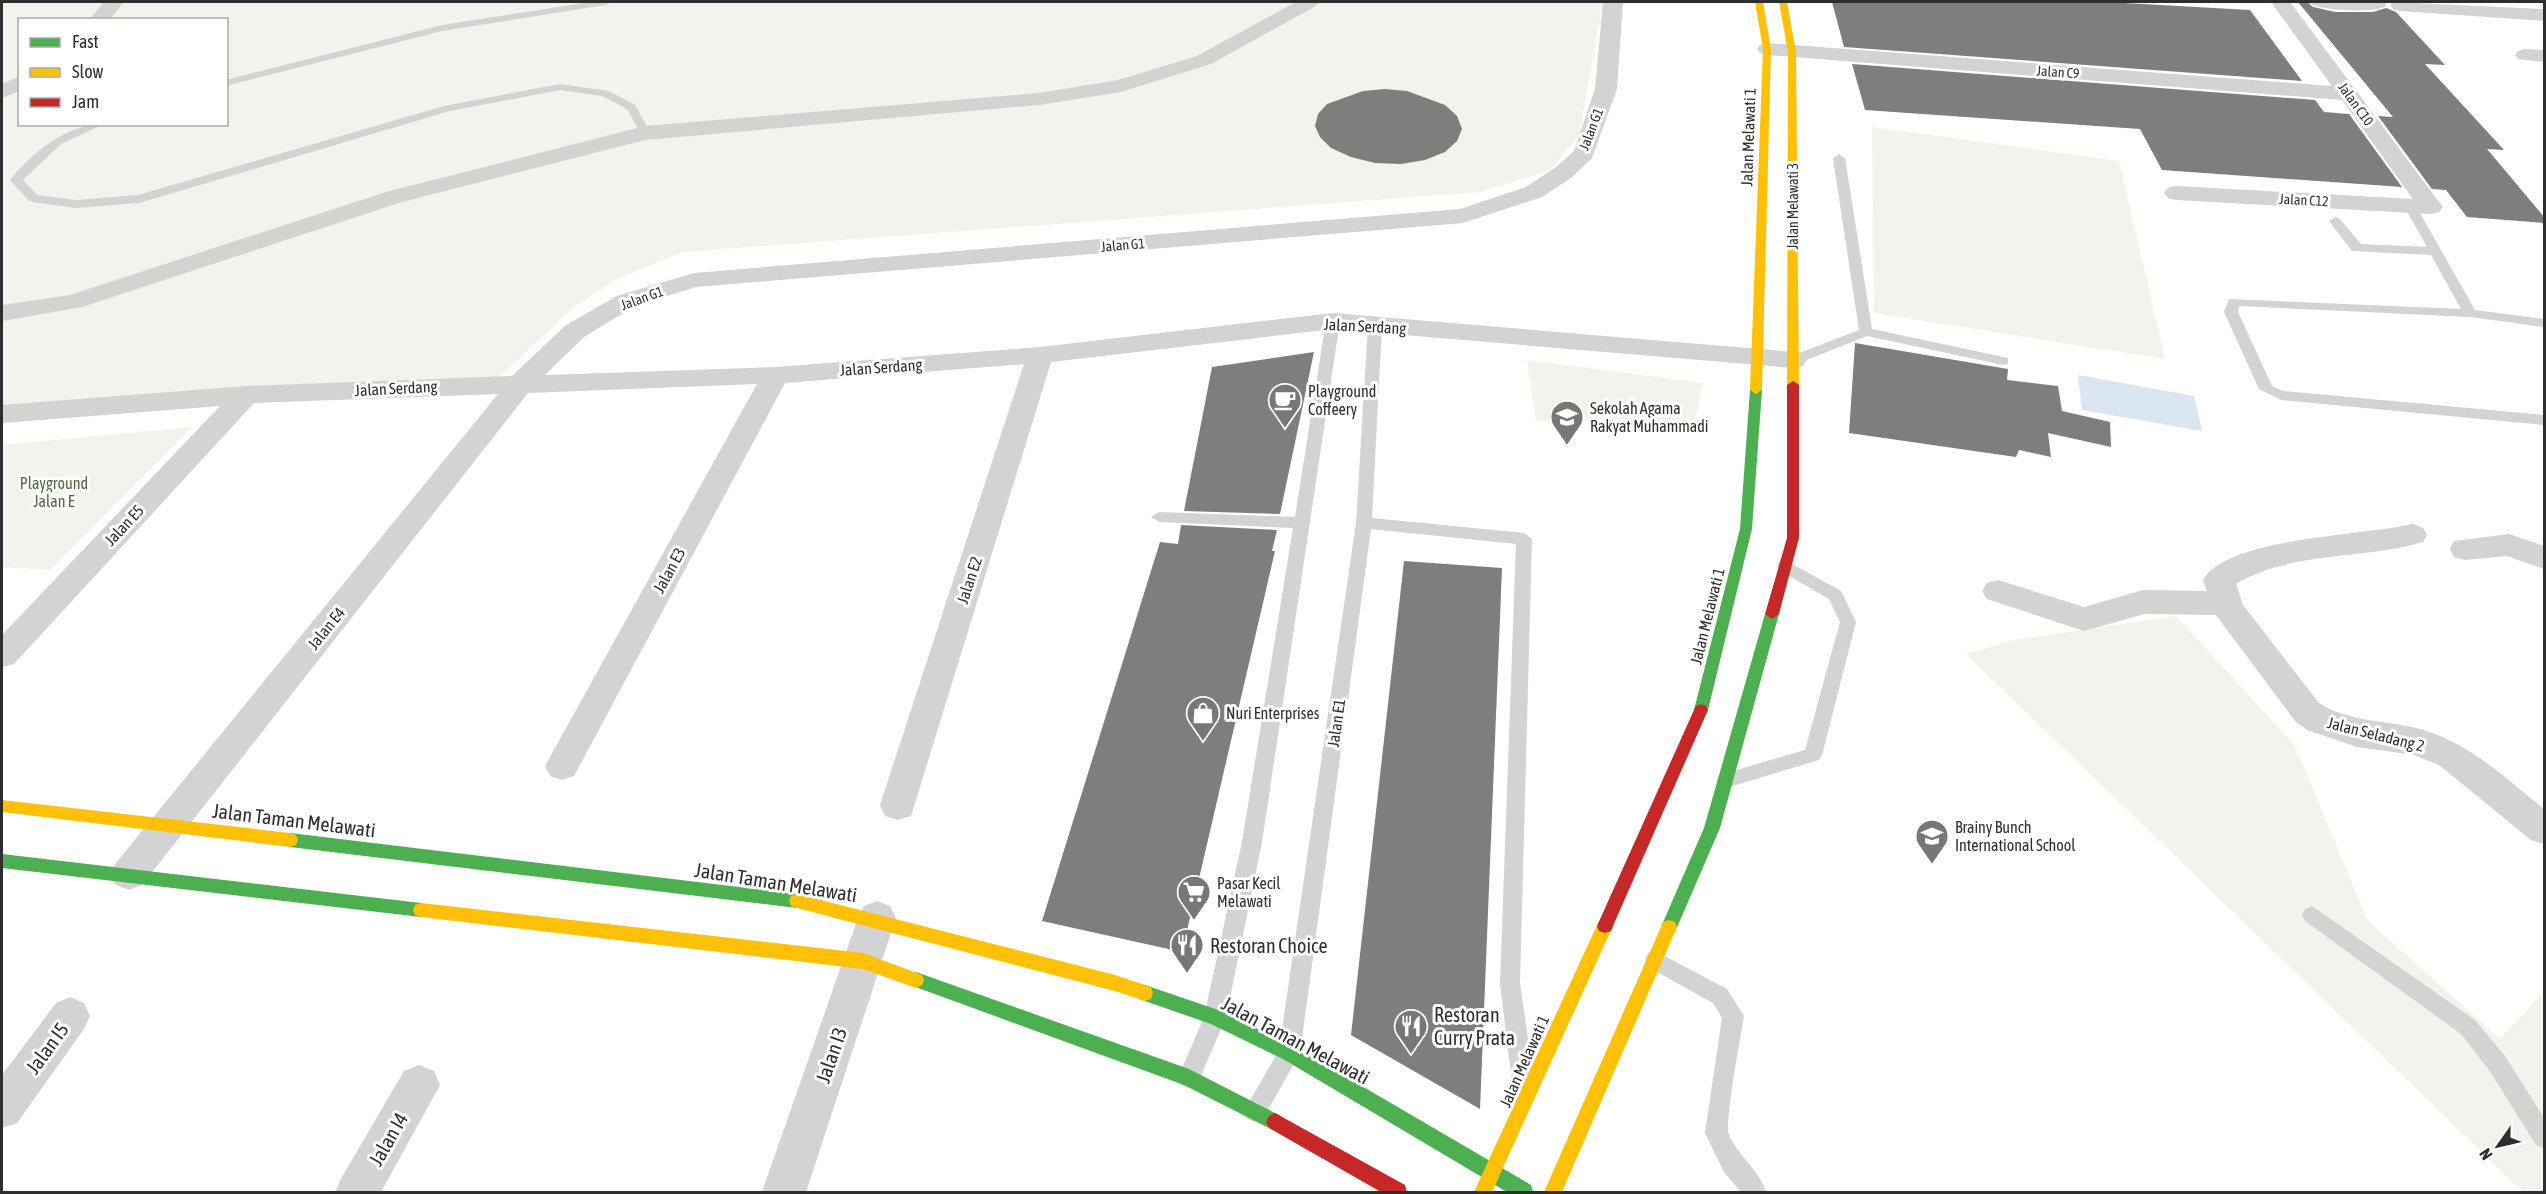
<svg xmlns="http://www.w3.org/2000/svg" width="2546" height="1194" font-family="'Asap Condensed',sans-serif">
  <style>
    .green { fill: #f0f4ec; fill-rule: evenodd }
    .water { fill: #d9e5f0 }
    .building { fill: #7e7e7e }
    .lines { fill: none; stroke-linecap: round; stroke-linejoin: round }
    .lane { fill: #d3d3d3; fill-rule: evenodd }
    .street { fill: #d3d3d3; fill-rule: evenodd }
    .fast { fill: #4caf50; fill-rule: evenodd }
    .slow { fill: #ffc107; fill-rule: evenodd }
    .jam { fill: #c62828; fill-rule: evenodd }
    .labels { text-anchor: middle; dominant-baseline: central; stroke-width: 6; stroke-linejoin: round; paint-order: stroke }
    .far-street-label { font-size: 14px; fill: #2e2e2e; stroke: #fff }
    .street-label { font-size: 16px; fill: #2e2e2e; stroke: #fff }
    .poi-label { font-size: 16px; fill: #2e2e2e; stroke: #fff; text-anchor: start }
    .park-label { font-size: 16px; fill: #4d683d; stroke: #fff }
    .near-street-label { font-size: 20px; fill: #2e2e2e; stroke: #fff }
    .near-poi-label { font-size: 20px; fill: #2e2e2e; stroke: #fff; text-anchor: start }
  </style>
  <rect width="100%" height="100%" fill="#fff"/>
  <path class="green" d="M2,2H1603L1579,135L1550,170L1481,192L682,252L613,281L572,309L498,378L2,414ZM20,20H226V124H20Z
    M1872,127L2119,161L2165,359L1874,313Z
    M1527,360L1703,383L1695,420L1536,421Z
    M192,427L50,570L2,567V445Z
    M2176,616L2295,746L2367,920L2500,1039L2544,992V1192H2523L1966,654L2014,640Z"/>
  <path class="water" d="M2078,375L2194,396L2202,431L2082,410Z"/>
  <path class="building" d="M1832,2H2107L2250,10L2302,81L1844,47Z
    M2298,2H2307L2313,7L2335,12H2373L2386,8L2396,12L2445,65L2425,64L2504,150L2487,149L2544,217V223L2467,217L2446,190L2432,189L2378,116L2393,117Z
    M1852,64L2315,100L2324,112L2349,114L2402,187L2162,170L2140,129L1865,110Z
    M1385,89L1407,91L1445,105L1457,116L1462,129L1457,141L1445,152L1425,160L1401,164L1375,163L1351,157L1331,148L1320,137L1315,126L1318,114L1327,104L1363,91Z
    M1855,343L2008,369L2007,380L2058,386L2062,411L2110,422L2111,447L2048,433L2051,457L2019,450L2016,457L1849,433Z
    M1314,352L1280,514L1184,511L1212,367Z
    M1181,525L1277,530L1272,551H1275L1182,952L1042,921L1160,542L1178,544Z
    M1404,561L1502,568L1480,1109L1351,1035Z"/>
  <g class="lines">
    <path class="lane" d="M590,2H611L606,5L442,31L226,86V80L442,25Z
      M560,84L609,91L635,105L651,133L641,135L627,109L602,96L560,90L450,111L139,203L76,208L33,202L29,201L10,180C33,152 67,124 104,124L61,144L23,180L37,195L76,200L138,195L444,106Z
      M1839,154L1845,158L1872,329L2008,358V364L2003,365L1867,336L1799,363H1789V357L1859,330L1833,158Z
      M2410,202L2416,206L2475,310L2544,319V327L2470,317L2239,306L2238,312L2272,386L2283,391L2544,415V425L2281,400L2259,389L2224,312L2229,299L2461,309L2431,255L2352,251L2329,221L2335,217L2339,218L2361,244L2427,247L2404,206Z
      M1333,317L1340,321L1262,842L1226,1017L1197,1085L1189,1088L1181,1085L1178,1078L1204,1017L1242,842L1293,528L1159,522L1151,517L1159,512L1295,517L1326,321Z
      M1375,322L1382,326L1372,518L1524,533L1532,539L1520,983L1534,1082L1531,1089L1523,1092L1515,1089L1512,1082L1500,983L1516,544L1371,529L1300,1053L1263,1119L1255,1122L1247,1119L1244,1111L1279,1050L1356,523L1368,326Z
      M1785,560L1841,591L1856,622L1822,755L1819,760L1726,788L1719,785L1717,780L1719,775L1805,750L1840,622L1829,599L1779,570L1777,566L1779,562Z
      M2312,906L2475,1020L2505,1056L2544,1118V1148L2536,1145L2489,1070L2461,1034L2305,921L2302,915L2305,909Z
      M1655,951L1727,989L1744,1016C1741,1035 1724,1123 1729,1135C1738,1156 1760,1171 1766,1192H1741L1724,1172L1705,1133L1722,1018L1713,1003L1648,967L1645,960L1648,953Z"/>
    <path class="street" d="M104,2H124L109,20H89Z
      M1296,2H1319L1316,6L1211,64L1121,92L1039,105L645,140L402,202L82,307L2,321V305L70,295L386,192L645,126L1039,93L1118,80L1197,56Z
      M1603,2H1623L1617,89L1592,158L1571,178L1542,197L1463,223L696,287L635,306L584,337L545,375L776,367L1040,347L1333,313L1794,352L1803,354L1807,360L1803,366L1794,368L1333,329L1051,362L911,816L898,820L885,816L880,805L1024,364L785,383L574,776L562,780L550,776L545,766L757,384L528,393L142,885L129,890L116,885L110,874L116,863L498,394L254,403L14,664L2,667V635L220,406L2,423V405L246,386L512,376L566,325L617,296L694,273L1460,209L1526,187L1555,168L1574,151L1595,89Z
      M2271,2H2290L2439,202L2443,207L2439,212L2431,214L2176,200L2168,198L2164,193L2168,188L2176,186L2413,199L2342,100L1767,55L1760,53L1757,49L1760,45L1767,43L2332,86Z
      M2309,2H2384L2387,5C2380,14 2316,11 2309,2Z
      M2393,2L2544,9V21L2400,11L2393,9L2390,5Z
      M2525,49L2544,50V62L2518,59L2515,55L2518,51Z
      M20,76V91L2,98V84Z
      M2412,524L2423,528L2427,535L2423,542C2362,560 2290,551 2236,584L2243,605L2319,703C2349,722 2383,720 2416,728C2468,741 2504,777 2544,809V844L2531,840L2439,765L2414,755L2357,747L2307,730L2295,721L2216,615L2144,614L2084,631L1987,599L1982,591L1987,583L1998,580L2084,607L2143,590L2207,591L2203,580C2228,537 2364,536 2412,524Z
      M2509,534L2544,546V569L2507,556L2465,560L2454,557L2450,549L2454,541Z
      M877,901L890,906L896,918L806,1192H762L858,918L864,906Z
      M70,997L84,1003L90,1016L84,1029L17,1123L2,1128V1075L56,1003Z
      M419,1065L434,1071L440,1085L381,1192H335L342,1177L404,1071Z"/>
    <path class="fast" d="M1756,386L1762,390L1752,529L1708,710L1706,714H1696L1694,710L1740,529L1750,390Z
      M1772,609L1779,614L1720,828L1675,932L1669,934L1663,932L1661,927L1704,828L1765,614Z
      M290,833L797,894L803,896L805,901L803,906L797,908L290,847L284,845L282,840L284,835Z
      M2,854L421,903L427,905L429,910L427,915L421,917L2,868Z
      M916,972L1189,1069L1281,1116L1284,1122L1281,1128L1275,1131L1184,1085L910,985L908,980L910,975Z
      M1145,985L1221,1011L1295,1047L1531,1185L1533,1192H1507L1283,1059L1211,1024L1139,999L1137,993L1139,987Z"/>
    <path class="slow" d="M1755,2H1763L1771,49L1762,390L1756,394L1750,390L1763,49Z
      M1779,2H1787L1796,52L1799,385L1793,389L1787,385L1788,52Z
      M2,800L290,833L296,835L298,840L296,845L290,847L2,812Z
      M797,894L1115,975L1151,987L1153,993L1151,999L1145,1001L1115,991L797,908L791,906L789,901L791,896Z
      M421,903L863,953L922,975L924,980L922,985L916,988L863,969L421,917L415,915L413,910L415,905Z
      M1605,919L1611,921L1613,926L1492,1192H1474L1599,921Z
      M1669,920L1675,922L1677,927L1562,1192H1544L1661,927L1663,922Z"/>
    <path class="jam" d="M1793,381L1799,385V538L1779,614L1772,619L1765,614L1787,538V385Z
      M1701,704L1706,706L1708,710L1613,926L1611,931L1605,933L1599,931L1597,926L1694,710L1696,706Z
      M1275,1113L1405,1185L1407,1192H1381L1269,1128L1266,1122L1269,1116Z"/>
  </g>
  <defs>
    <g id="cafe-pin" transform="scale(1.725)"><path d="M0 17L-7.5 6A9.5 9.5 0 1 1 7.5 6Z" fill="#777" stroke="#fff"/><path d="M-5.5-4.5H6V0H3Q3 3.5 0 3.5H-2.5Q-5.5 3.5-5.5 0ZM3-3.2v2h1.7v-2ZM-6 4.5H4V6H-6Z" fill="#fff"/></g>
    <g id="school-pin" transform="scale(1.725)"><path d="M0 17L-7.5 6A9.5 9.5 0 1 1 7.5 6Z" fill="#777" stroke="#fff"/><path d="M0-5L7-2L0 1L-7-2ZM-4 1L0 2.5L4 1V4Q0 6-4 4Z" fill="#fff"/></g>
    <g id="shop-pin" transform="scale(1.725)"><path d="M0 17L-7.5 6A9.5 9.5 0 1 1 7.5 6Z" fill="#777" stroke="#fff"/><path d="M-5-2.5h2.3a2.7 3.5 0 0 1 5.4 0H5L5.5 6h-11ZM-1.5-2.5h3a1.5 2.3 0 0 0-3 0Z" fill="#fff"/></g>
    <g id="supermarket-pin" transform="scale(1.725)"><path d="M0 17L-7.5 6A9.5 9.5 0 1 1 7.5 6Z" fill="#777" stroke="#fff"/><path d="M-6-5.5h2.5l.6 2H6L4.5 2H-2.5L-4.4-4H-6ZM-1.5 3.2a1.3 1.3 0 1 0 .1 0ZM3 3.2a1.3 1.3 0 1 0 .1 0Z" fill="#fff"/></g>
    <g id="restaurant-pin" transform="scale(1.725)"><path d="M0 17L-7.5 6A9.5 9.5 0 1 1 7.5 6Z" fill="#777" stroke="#fff"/><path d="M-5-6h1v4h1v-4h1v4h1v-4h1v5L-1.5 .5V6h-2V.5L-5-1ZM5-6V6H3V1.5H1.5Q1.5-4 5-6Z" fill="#fff"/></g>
  </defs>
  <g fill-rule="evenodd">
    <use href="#cafe-pin" x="1285" y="400"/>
    <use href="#school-pin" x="1567" y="417"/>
    <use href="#shop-pin" x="1203" y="713"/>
    <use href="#school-pin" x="1932" y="836"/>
    <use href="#supermarket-pin" x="1194" y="892"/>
    <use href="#restaurant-pin" x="1187" y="945"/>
    <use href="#restaurant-pin" x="1411" y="1026"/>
  </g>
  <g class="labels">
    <g class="far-street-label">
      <text transform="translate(2058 72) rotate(4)">Jalan C9</text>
      <text transform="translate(2356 104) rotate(54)">Jalan C10</text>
      <text transform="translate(1591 129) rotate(-69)">Jalan G1</text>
      <text transform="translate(2304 200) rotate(3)">Jalan C12</text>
      <text transform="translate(1793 206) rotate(-90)">Jalan Melawati 3</text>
      <text transform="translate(1123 245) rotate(-5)">Jalan G1</text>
      <text transform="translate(642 298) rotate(-20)">Jalan G1</text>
    </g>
    <g class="street-label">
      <text transform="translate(1748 137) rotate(-88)">Jalan Melawati 1</text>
      <text transform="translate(1365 326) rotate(3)">Jalan Serdang</text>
      <text transform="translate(881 367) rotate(-4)">Jalan Serdang</text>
      <text transform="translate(396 388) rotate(-3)">Jalan Serdang</text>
      <text transform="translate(124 525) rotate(-47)">Jalan E5</text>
      <text transform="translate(669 570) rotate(-61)">Jalan E3</text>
      <text transform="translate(969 580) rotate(-72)">Jalan E2</text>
      <text transform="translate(1707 616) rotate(-76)">Jalan Melawati 1</text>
      <text transform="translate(326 628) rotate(-51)">Jalan E4</text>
      <text transform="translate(1336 723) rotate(-82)">Jalan E1</text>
      <text transform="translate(2376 734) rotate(14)">Jalan Seladang 2</text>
      <text transform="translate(1524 1061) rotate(-66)">Jalan Melawati 1</text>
    </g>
    <g class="poi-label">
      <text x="1308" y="391">Playground<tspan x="1308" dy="18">Coffeery</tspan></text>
      <text x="1590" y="408">Sekolah Agama<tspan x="1590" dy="18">Rakyat Muhammadi</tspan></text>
      <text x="1226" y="713">Nuri Enterprises</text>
      <text x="1955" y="827">Brainy Bunch<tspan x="1955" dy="18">International School</tspan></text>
      <text x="1217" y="883">Pasar Kecil<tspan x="1217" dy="18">Melawati</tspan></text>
    </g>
    <g class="park-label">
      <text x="54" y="483">Playground<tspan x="54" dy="18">Jalan E</tspan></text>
    </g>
    <g class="near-street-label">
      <text transform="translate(294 820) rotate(7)">Jalan Taman Melawati</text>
      <text transform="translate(776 882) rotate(9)">Jalan Taman Melawati</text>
      <text transform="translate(1296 1040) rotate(28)">Jalan Taman Melawati</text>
      <text transform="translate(47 1048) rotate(-54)">Jalan I5</text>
      <text transform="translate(831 1055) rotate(-71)">Jalan I3</text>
      <text transform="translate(388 1139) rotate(-60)">Jalan I4</text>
    </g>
    <g class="near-poi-label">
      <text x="1210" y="945">Restoran Choice</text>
      <text x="1434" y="1014">Restoran<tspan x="1434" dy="23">Curry Prata</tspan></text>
    </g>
  </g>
  <rect width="2546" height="1194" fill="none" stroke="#2e2e2e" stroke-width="6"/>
  <rect x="18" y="18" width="210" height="108" fill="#ffffff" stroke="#ababab" stroke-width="1.5"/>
  <rect x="30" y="38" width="30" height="9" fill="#4caf50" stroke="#ababab" stroke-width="1.5"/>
  <text x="72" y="48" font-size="18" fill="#2e2e2e">Fast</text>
  <rect x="30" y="68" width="30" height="9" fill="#ffc107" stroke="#ababab" stroke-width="1.5"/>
  <text x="72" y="78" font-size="18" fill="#2e2e2e">Slow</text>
  <rect x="30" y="98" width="30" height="9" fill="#c62828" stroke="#ababab" stroke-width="1.5"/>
  <text x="72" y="108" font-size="18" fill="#2e2e2e">Jam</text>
  <g transform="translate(2498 1146) rotate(236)" stroke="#ffffff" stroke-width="4.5" paint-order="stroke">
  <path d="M0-4.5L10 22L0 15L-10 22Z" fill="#2e2e2e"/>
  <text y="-9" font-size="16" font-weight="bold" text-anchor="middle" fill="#2e2e2e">N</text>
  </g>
</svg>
